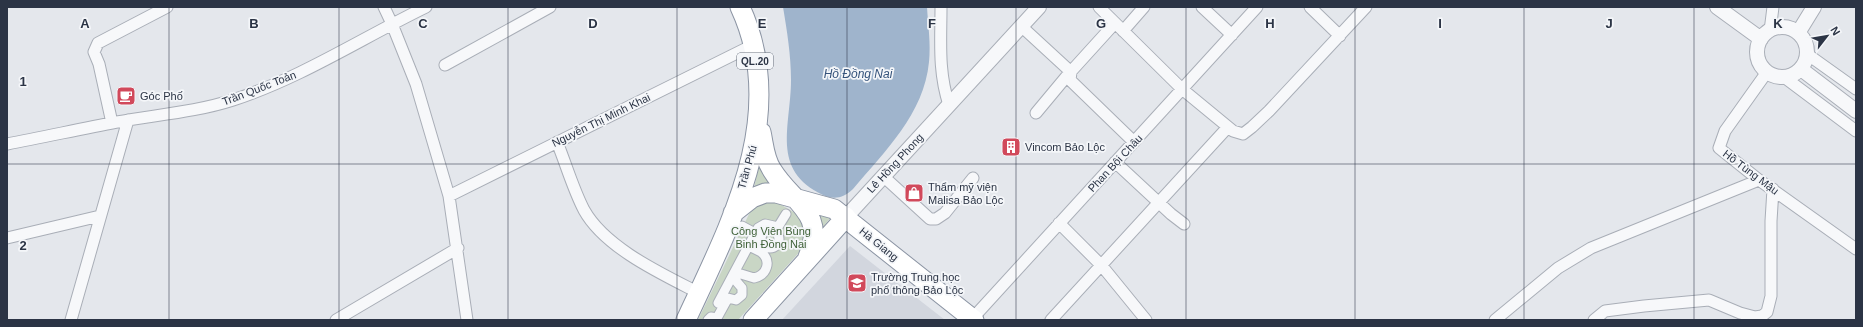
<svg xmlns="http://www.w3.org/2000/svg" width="1863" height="327" font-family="Arial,sans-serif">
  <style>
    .built { fill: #d2d6de }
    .green { fill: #c9d6c5 }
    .water { fill: #9fb4cc }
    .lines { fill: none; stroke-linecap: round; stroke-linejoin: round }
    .pedestrian-casing { stroke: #a9aeb7; stroke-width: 11 }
    .minor-casing { stroke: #a9aeb7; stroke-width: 13 }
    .tertiary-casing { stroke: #a9aeb7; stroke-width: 16 }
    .trunk-casing { stroke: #8b94a3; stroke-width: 21 }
    .pedestrian { stroke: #f7f8fa; stroke-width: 9 }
    .minor { stroke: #f7f8fa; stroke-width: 11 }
    .tertiary { stroke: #f7f8fa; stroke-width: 14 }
    .trunk { stroke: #fff; stroke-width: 19 }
    .grid { fill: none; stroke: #2b3445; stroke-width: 1; stroke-opacity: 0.55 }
    .labels { text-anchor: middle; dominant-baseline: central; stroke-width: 3.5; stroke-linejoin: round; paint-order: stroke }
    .shield { fill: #f4f6f9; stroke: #676e7b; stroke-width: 1 }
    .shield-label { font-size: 10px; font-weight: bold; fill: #2b3445 }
    .street-label { font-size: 11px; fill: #2b3445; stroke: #f4f6f9 }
    .poi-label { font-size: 11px; fill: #2b3445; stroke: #f4f6f9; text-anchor: start }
    .park-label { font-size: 11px; fill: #3f6138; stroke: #f4f6f9 }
    .water-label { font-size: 12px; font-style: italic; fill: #34527a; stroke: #f4f6f9 }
    .grid-label { font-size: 13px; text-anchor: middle; font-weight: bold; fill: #2b3445; stroke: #f4f6f9; stroke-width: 3.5; stroke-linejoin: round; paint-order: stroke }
  </style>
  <rect width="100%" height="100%" fill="#e4e7ec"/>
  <path class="built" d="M850,246L945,320H782Z"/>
  <path class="green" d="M759,166L772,187L754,188Z
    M773,200L797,214L804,222V247L738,320H698L749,214L754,207Z
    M815,214L831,217L819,232Z"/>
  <path class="water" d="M783,7H927C928,25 931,44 929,62C924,114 885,151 853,189C844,198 834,200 823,195C770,170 791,126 791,80C791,55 787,31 783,7Z"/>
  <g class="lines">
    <g class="pedestrian-casing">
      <path id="pedestrian" d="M742,226L755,233
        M761 239a9 9 0 1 1 18 0a9 9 0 1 1-18 0Z
        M718,303L758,228L765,224L778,227L786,214
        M708,320L711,317L717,318L728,298L736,300L742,295V288L736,281V275L741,274L754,278C767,275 772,261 761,252C757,250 753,248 749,246"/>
    </g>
    <g class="minor-casing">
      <path id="minor" d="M384,7L392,24L416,84L449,196L467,320
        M941,7C941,42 938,71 949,105
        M1099,7L1182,89L1233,131L1243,134L1252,127L1269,111L1366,7
        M1202,7L1232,35
        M1310,7L1340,36
        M1021,26L1071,72L1070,80L1134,142
        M1123,31L1144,7
        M1770,31L1773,7
        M1807,54L1856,89
        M445,65L550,7
        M1767,72L1725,131L1719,148L1759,180L1856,249
        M1784,77L1856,131
        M1036,113L1066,77L1115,23
        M112,123L99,64L94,52L98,43L167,7
        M557,142C566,164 573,189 584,210C605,248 662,274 699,293
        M7,144C44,137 80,129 117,122C155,115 196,112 233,100C301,78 362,38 426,7
        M1115,162L1171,214L1184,224
        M883,176L930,219H936L945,213L973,178
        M449,196L753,45
        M1059,223L1102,266L1146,320
        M7,238L100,216
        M972,319L1257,7
        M71,320L128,120
        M336,320L458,248
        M1051,320L1228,127
        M1495,320L1558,268L1591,248L1759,180
        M1594,320L1605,311L1644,306L1709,300L1740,313L1755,317L1762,316L1767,312L1771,296V221L1773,189"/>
    </g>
    <g class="tertiary-casing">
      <path id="tertiary" d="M1717,7L1761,39
        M1757 52a25 25 0 1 1 50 0a25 25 0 1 1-50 0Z
        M1798,33L1814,7
        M1801,69L1856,111
        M846,217L1039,7"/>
    </g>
    <g class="trunk-casing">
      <path id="trunk" d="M761,132C764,145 764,158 772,170C792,203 827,212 808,257
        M733,213L752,198L765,193H776L834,209L974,320
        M686,320C731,223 790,114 740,7
        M753,320L846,217"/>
    </g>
    <use href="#pedestrian" class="pedestrian"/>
    <use href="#minor" class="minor"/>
    <use href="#tertiary" class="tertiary"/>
    <use href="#trunk" class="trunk"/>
  </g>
  <path class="grid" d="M169,7V320M339,7V320M508,7V320M677,7V320M847,7V320M1016,7V320M1186,7V320M1355,7V320M1524,7V320M1694,7V320M7,164H1856"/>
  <defs>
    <g id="cafe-square" transform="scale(1)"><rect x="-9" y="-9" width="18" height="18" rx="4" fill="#d1495b" stroke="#f4f6f9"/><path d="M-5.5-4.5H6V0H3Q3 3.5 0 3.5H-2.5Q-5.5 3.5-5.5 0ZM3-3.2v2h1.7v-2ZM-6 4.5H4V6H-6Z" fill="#fff"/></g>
    <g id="building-square" transform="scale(1)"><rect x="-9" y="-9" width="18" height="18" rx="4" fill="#d1495b" stroke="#f4f6f9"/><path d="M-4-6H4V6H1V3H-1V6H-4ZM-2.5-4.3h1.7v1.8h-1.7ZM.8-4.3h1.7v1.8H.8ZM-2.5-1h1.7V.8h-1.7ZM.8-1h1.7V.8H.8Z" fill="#fff"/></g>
    <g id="shop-square" transform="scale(1)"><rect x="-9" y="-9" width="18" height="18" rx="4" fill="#d1495b" stroke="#f4f6f9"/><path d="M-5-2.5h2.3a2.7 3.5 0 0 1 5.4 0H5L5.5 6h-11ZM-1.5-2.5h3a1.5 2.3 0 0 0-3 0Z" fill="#fff"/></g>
    <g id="school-square" transform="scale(1)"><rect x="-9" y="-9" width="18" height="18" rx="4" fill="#d1495b" stroke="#f4f6f9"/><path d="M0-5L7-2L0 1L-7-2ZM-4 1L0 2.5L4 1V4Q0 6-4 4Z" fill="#fff"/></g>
  </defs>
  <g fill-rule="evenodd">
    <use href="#cafe-square" x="126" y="96"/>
    <use href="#building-square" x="1011" y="147"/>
    <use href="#shop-square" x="914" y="193"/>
    <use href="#school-square" x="857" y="283"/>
  </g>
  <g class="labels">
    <rect class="shield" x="737" y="53" width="36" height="16" rx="3"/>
    <g class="shield-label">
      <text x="755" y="61">QL.20</text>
    </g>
    <g class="street-label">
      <text transform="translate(259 88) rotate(-21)">Trần Quốc Toản</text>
      <text transform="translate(601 120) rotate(-26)">Nguyễn Thị Minh Khai</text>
      <text transform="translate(895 163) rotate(-47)">Lê Hồng Phong</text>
      <text transform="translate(1115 163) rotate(-47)">Phan Bội Châu</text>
      <text transform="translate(747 167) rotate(-74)">Trần Phú</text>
      <text transform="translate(1751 172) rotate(37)">Hồ Tùng Mậu</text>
      <text transform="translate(879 244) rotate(39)">Hà Giang</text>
    </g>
    <g class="poi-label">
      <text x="140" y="96">Góc Phố</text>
      <text x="1025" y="147">Vincom Bảo Lộc</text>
      <text x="928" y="187">Thẩm mỹ viện<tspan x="928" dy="13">Malisa Bảo Lộc</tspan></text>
      <text x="871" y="277">Trường Trung học<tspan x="871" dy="13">phổ thông Bảo Lộc</tspan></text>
    </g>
    <g class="park-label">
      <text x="771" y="231">Công Viên Bùng<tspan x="771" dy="13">Binh Đồng Nai</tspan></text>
    </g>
    <g class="water-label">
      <text x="858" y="74">Hồ Đồng Nai</text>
    </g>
  </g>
  <g class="grid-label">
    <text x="85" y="28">A</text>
    <text x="254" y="28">B</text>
    <text x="423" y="28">C</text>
    <text x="593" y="28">D</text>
    <text x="762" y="28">E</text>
    <text x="932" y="28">F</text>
    <text x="1101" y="28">G</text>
    <text x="1270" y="28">H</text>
    <text x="1440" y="28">I</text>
    <text x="1609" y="28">J</text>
    <text x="1778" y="28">K</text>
    <text x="23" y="86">1</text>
    <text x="23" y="250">2</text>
  </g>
  <rect width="1863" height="327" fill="none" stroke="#2b3445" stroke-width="16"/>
  <g transform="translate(1827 36) rotate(59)" stroke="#f4f6f9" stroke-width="3" paint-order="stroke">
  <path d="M0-3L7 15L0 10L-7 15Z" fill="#2b3445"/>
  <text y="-6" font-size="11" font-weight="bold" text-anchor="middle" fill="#2b3445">N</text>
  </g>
</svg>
